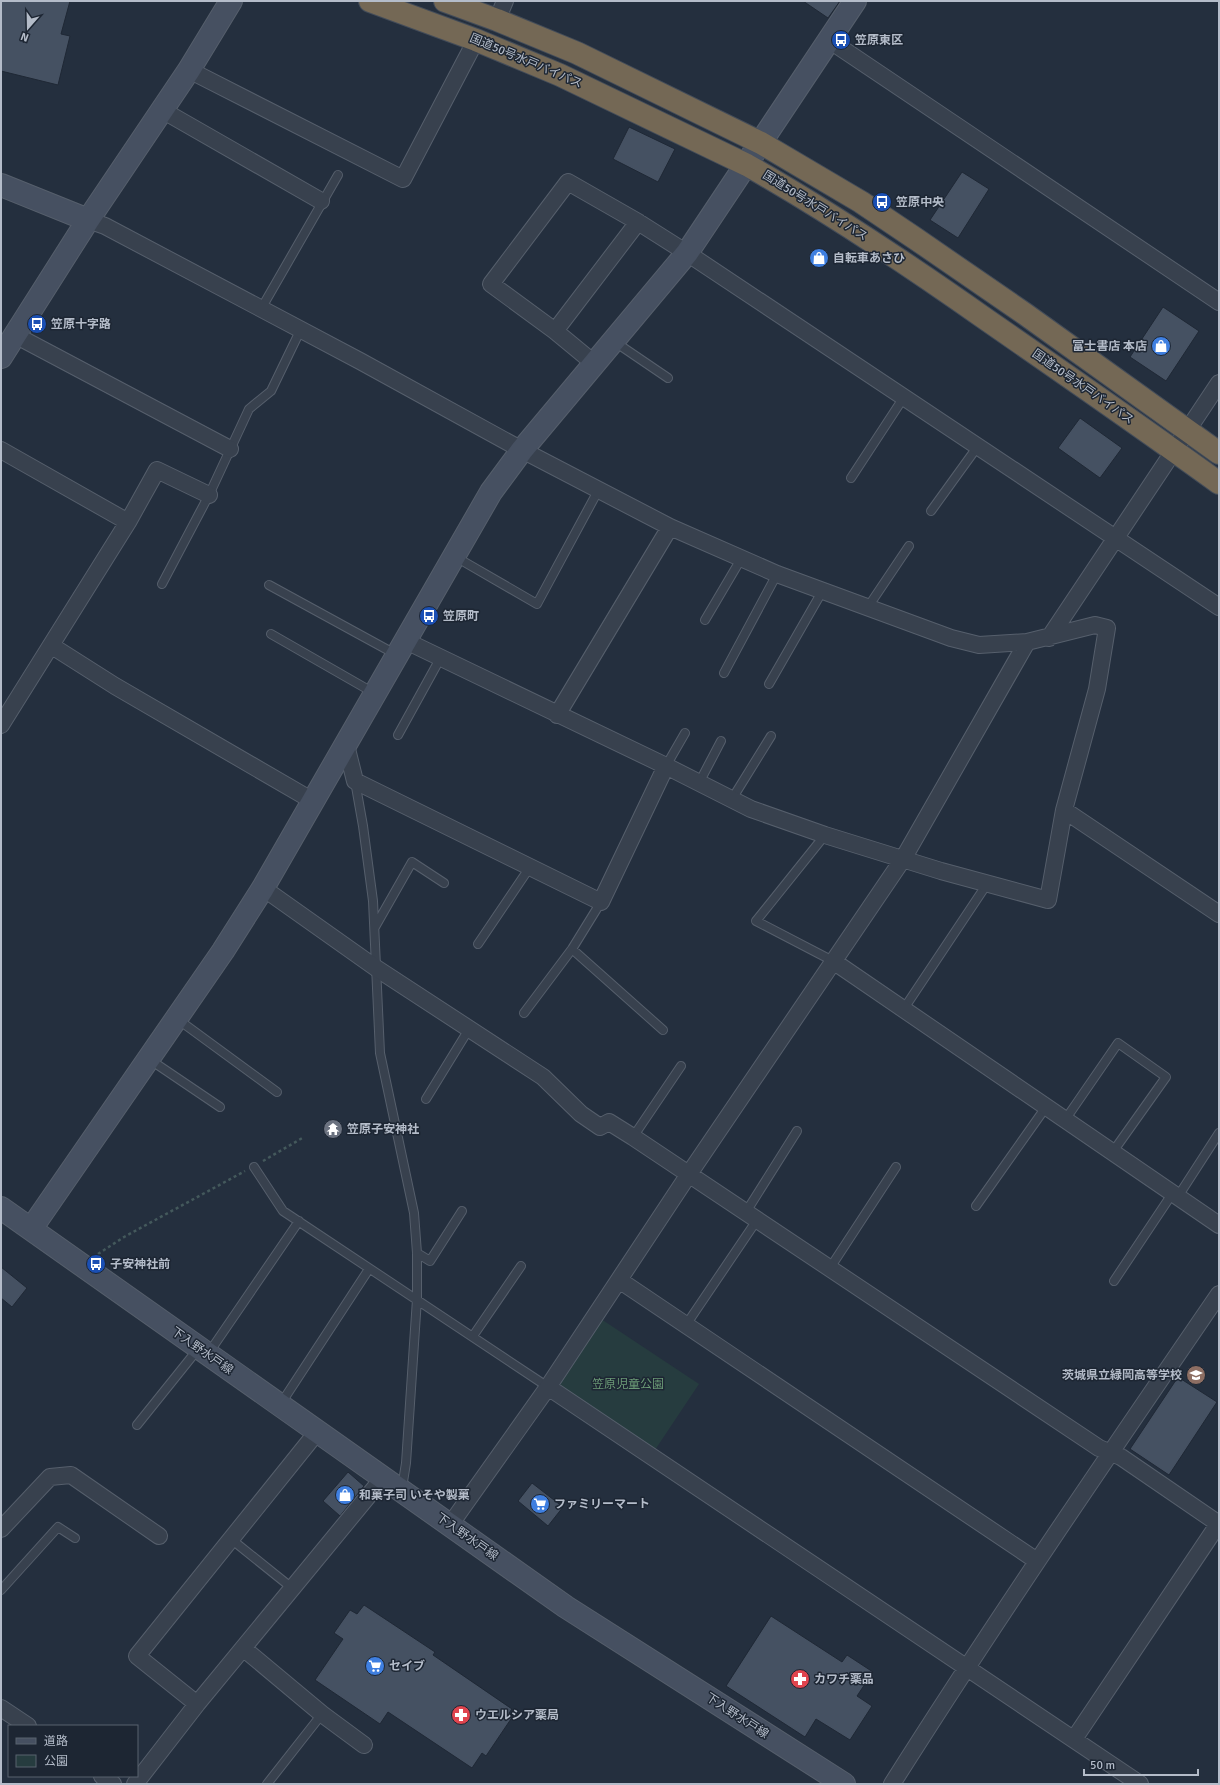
<svg xmlns="http://www.w3.org/2000/svg" width="1220" height="1785" font-family="Signika,'Noto Sans JP',sans-serif">
  <style>
    .green { fill: #263c3f }
    .building { fill: #455162; stroke: #1f2835 }
    .lines { fill: none; stroke-linecap: round; stroke-linejoin: round }
    .lane-casing { stroke: #565f6c; stroke-width: 10 }
    .street-casing { stroke: #565f6c; stroke-width: 18 }
    .secondary-casing { stroke: #565f6c; stroke-width: 24 }
    .highway-casing { stroke: #434c59; stroke-width: 24 }
    .path { stroke: #44595c; stroke-width: 2.5; stroke-dasharray: 3 3; stroke-linecap: butt }
    .lane { stroke: #38414e; stroke-width: 8 }
    .street { stroke: #38414e; stroke-width: 16 }
    .secondary { stroke: #465061; stroke-width: 22 }
    .highway { stroke: #746855; stroke-width: 22 }
    .labels { text-anchor: middle; dominant-baseline: central; stroke-width: 3; stroke-linejoin: round; paint-order: stroke }
    .poi-label { font-size: 12px; font-weight: bold; fill: #b4bcc9; stroke: #1d2633; text-anchor: start }
    .street-label { font-size: 12px; fill: #b4bcc9; stroke: #1d2633 }
    .park-label { font-size: 12px; fill: #6b9a76; stroke: #1d2633 }
  </style>
  <rect width="100%" height="100%" fill="#242f3e"/>
  <path class="green" d="M601,1319L699,1384L655,1450L557,1385Z"/>
  <path class="building" d="M1,1H70L61,34L70,36L58,85L1,71Z
    M803,1H840L828,18Z
    M629,127L675,149L658,182L613,159Z
    M962,172L989,189L958,238L930,220Z
    M1163,307L1199,331L1166,381L1130,357Z
    M1080,418L1122,448L1100,478L1058,448Z
    M1,1267L27,1288L12,1307L1,1298Z
    M1178,1377L1217,1402L1169,1475L1130,1449Z
    M348,1472L364,1486L340,1516L323,1501Z
    M532,1483L563,1507L548,1526L518,1501Z
    M364,1605L435,1652L433,1655L512,1709L509,1713L513,1716L486,1756L482,1753L472,1768L388,1712L380,1724L315,1680L343,1639L334,1633L350,1610L357,1614Z
    M771,1616L842,1662L847,1655L873,1672L857,1696L872,1706L850,1740L816,1719L805,1737L726,1686Z"/>
  <g class="lines">
    <g class="lane-casing">
      <path id="lane" d="M261,309L338,175
        M615,342L668,378
        M851,478L904,397
        M931,511L978,446
        M454,556L537,604L599,489
        M162,584L209,495L249,409L271,391L300,331
        M269,585L397,655
        M868,607L909,546
        M705,620L741,559
        M271,634L374,693
        M724,673L777,574
        M769,684L823,590
        M398,735L441,657
        M666,766L685,733
        M355,781L363,826L373,901L380,1053L414,1213L417,1253V1299L406,1463L402,1488
        M699,783L721,741
        M732,799L771,736
        M825,835L756,921L833,961
        M375,927L412,862L444,883
        M478,944L530,867
        M572,949L663,1030
        M903,1010L987,884
        M524,1013L572,949L601,902
        M176,1018L277,1092
        M149,1059L220,1107
        M426,1099L469,1029
        M1065,1120L1118,1043L1166,1077L1112,1153
        M633,1137L681,1066
        M254,1167L283,1211L548,1387
        M1177,1198L1219,1133
        M976,1206L1046,1107
        M746,1212L797,1131
        M417,1253L430,1261L462,1211
        M830,1268L896,1167
        M1114,1281L1172,1194
        M686,1325L757,1220
        M473,1336L521,1266
        M208,1354L299,1221
        M280,1405L369,1269
        M137,1425L198,1349
        M231,1539L292,1588
        M1,1590L58,1527L75,1538
        M267,1784L322,1714"/>
    </g>
    <g class="street-casing">
      <path id="street" d="M497,20L505,1
        M829,40L1219,302
        M189,70L403,179L476,40
        M162,110L321,201
        M88,220L105,226L360,361L522,450L670,527L777,574L951,638L979,645L1027,642L1095,625L1107,628L1097,689L1064,810L1048,900L941,871L825,835L751,809L666,766L406,641
        M555,331L638,222
        M15,335L230,449
        M595,364L555,331L491,284L568,182L638,222L687,253L1219,607
        M1,450L128,522
        M1049,638L1219,383
        M52,646L115,686L313,801
        M557,715L670,527
        M1,725L128,522L157,470L209,495
        M346,745L355,781L601,902L666,766
        M1064,810L1219,914
        M263,888L376,968L543,1077L581,1114L600,1127L609,1122L633,1137L1099,1448L1121,1457L1219,1524
        M833,961L1219,1225
        M619,1280L1037,1561
        M548,1387L1140,1784
        M450,1525L548,1387L689,1174L903,859L1027,642
        M1,1529L50,1477L71,1475L159,1536
        M243,1648L322,1714L364,1745
        M197,1704L137,1656L317,1432
        M1,1708L28,1726
        M1074,1739L1219,1523
        M102,1776L113,1784
        M135,1784L197,1704L383,1478
        M892,1784C997,1618 1108,1456 1219,1294"/>
    </g>
    <g class="secondary-casing">
      <path id="secondary" d="M1,185L88,220
        M1,357L88,220L189,70L231,1
        M1,1208L566,1607L844,1784
        M31,1229L223,951L263,888L491,492L522,450L687,253L855,1"/>
    </g>
    <g class="highway-casing">
      <path id="highway" d="M370,1L476,40L560,75L747,165C830,212 909,265 987,320C1065,374 1143,428 1219,483
        M445,1L497,20L577,53L761,143L861,202L916,239L1025,314L1219,453"/>
    </g>
    <path class="path" d="M263,1161L304,1137
      M98,1254L124,1237L245,1171"/>
    <use href="#lane" class="lane"/>
    <use href="#street" class="street"/>
    <use href="#secondary" class="secondary"/>
    <use href="#highway" class="highway"/>
  </g>
  <defs>
    <g id="bus-disc" transform="scale(1)"><circle r="9.5" fill="#1a4fb4" stroke="#1d2633"/><path d="M-5-6H5V4H4V6H2V4H-2V6H-4V4H-5ZM-3.5-4V0h7V-4ZM-3.5 1.2v1.5H-2V1.2ZM2 1.2v1.5H3.5V1.2Z" fill="#fff"/></g>
    <g id="shop-disc" transform="scale(1)"><circle r="9.5" fill="#3f7fe0" stroke="#1d2633"/><path d="M-5-2.5h2.3a2.7 3.5 0 0 1 5.4 0H5L5.5 6h-11ZM-1.5-2.5h3a1.5 2.3 0 0 0-3 0Z" fill="#fff"/></g>
    <g id="temple-disc" transform="scale(1)"><circle r="9.5" fill="#6b7280" stroke="#1d2633"/><path d="M0-6L5-2H3V0L6.5 2.5H4V6H1.5V3h-3V6H-4V2.5H-6.5L-3 0V-2H-5Z" fill="#fff"/></g>
    <g id="school-disc" transform="scale(1)"><circle r="9.5" fill="#8d6e63" stroke="#1d2633"/><path d="M0-5L7-2L0 1L-7-2ZM-4 1L0 2.5L4 1V4Q0 6-4 4Z" fill="#fff"/></g>
    <g id="supermarket-disc" transform="scale(1)"><circle r="9.5" fill="#3f7fe0" stroke="#1d2633"/><path d="M-6-5.5h2.5l.6 2H6L4.5 2H-2.5L-4.4-4H-6ZM-1.5 3.2a1.3 1.3 0 1 0 .1 0ZM3 3.2a1.3 1.3 0 1 0 .1 0Z" fill="#fff"/></g>
    <g id="pharmacy-disc" transform="scale(1)"><circle r="9.5" fill="#e0444e" stroke="#1d2633"/><path d="M-2-6h4v4h4v4h-4v4h-4v-4h-4v-4h4Z" fill="#fff"/></g>
  </defs>
  <g fill-rule="evenodd">
    <use href="#bus-disc" x="841" y="40"/>
    <use href="#bus-disc" x="882" y="202"/>
    <use href="#shop-disc" x="819" y="258"/>
    <use href="#bus-disc" x="37" y="324"/>
    <use href="#shop-disc" x="1161" y="346"/>
    <use href="#bus-disc" x="429" y="616"/>
    <use href="#temple-disc" x="333" y="1129"/>
    <use href="#bus-disc" x="96" y="1264"/>
    <use href="#school-disc" x="1196" y="1375"/>
    <use href="#shop-disc" x="345" y="1495"/>
    <use href="#supermarket-disc" x="540" y="1504"/>
    <use href="#supermarket-disc" x="375" y="1666"/>
    <use href="#pharmacy-disc" x="800" y="1679"/>
    <use href="#pharmacy-disc" x="461" y="1715"/>
  </g>
  <g class="labels">
    <g class="poi-label">
      <text x="855" y="40">笠原東区</text>
      <text x="896" y="202">笠原中央</text>
      <text x="833" y="258">自転車あさひ</text>
      <text x="51" y="324">笠原十字路</text>
      <text x="1147" y="346" text-anchor="end">富士書店 本店</text>
      <text x="443" y="616">笠原町</text>
      <text x="347" y="1129">笠原子安神社</text>
      <text x="110" y="1264">子安神社前</text>
      <text x="1182" y="1375" text-anchor="end">茨城県立緑岡高等学校</text>
      <text x="359" y="1495">和菓子司 いそや製菓</text>
      <text x="554" y="1504">ファミリーマート</text>
      <text x="389" y="1666">セイブ</text>
      <text x="814" y="1679">カワチ薬品</text>
      <text x="475" y="1715">ウエルシア薬局</text>
    </g>
    <g class="street-label">
      <text transform="translate(526 61) rotate(23)">国道50号水戸バイパス</text>
      <text transform="translate(815 206) rotate(32)">国道50号水戸バイパス</text>
      <text transform="translate(1083 387) rotate(35)">国道50号水戸バイパス</text>
      <text transform="translate(202 1351) rotate(35)">下入野水戸線</text>
      <text transform="translate(467 1537) rotate(35)">下入野水戸線</text>
      <text transform="translate(737 1716) rotate(33)">下入野水戸線</text>
    </g>
    <g class="park-label">
      <text x="628" y="1384">笠原児童公園</text>
    </g>
  </g>
  <rect width="1220" height="1785" fill="none" stroke="#b4bcc9" stroke-width="4"/>
  <rect x="8" y="1725" width="130" height="52" fill="#1d2633" stroke="#59626f"/>
  <rect x="16" y="1738" width="20" height="6" fill="#465061" stroke="#59626f"/>
  <text x="44" y="1745" font-size="12" fill="#b4bcc9">道路</text>
  <rect x="16" y="1755" width="20" height="12" fill="#263c3f" stroke="#59626f"/>
  <text x="44" y="1765" font-size="12" fill="#b4bcc9">公園</text>
  <g transform="translate(28 28) rotate(200)" stroke="#1d2633" stroke-width="3" paint-order="stroke">
  <path d="M0-3L7 15L0 10L-7 15Z" fill="#b4bcc9"/>
  <text y="-6" font-size="11" font-weight="bold" text-anchor="middle" fill="#b4bcc9">N</text>
  </g>
  <path d="M1084 1769v6h114v-6" fill="none" stroke="#b4bcc9" stroke-width="2"/>
  <text x="1090" y="1769" font-size="12" fill="#b4bcc9" stroke="#1d2633" stroke-width="3" paint-order="stroke">50 m</text>
</svg>
